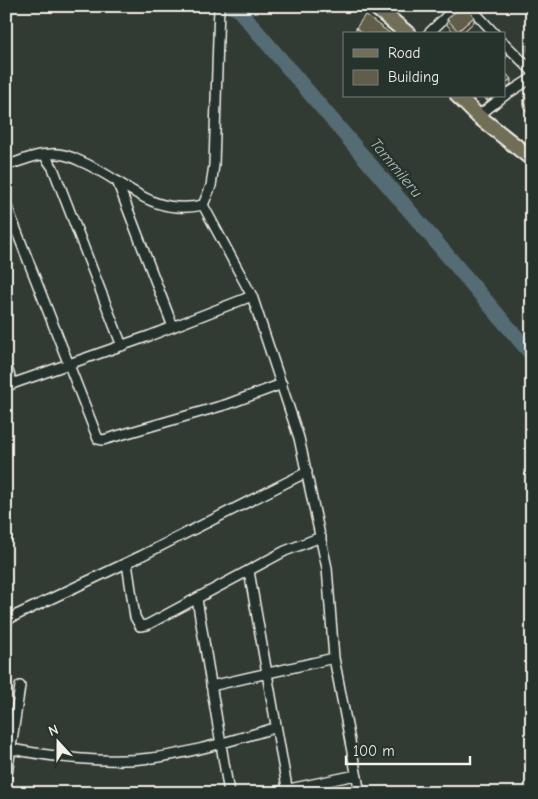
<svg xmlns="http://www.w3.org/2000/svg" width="538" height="799" font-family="'Comic Neue',sans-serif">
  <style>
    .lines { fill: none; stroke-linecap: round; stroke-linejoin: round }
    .river { stroke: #556c74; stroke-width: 15 }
    .minor-casing { stroke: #f4f1e8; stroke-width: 12 }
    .primary-casing { stroke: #f4f1e8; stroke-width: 18 }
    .minor { stroke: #26332d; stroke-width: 9 }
    .primary { stroke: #716e59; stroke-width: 14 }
    .wall { fill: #535040; stroke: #f4f1e8 }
    .shaded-wall { fill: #444134; stroke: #f4f1e8 }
    .building { fill: #615d4a; stroke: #f4f1e8 }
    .labels { text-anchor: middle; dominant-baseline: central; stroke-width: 5; stroke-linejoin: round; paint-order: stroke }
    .water-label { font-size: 16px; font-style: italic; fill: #b4bcba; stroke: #26332d }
  </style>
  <rect width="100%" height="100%" fill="#323b33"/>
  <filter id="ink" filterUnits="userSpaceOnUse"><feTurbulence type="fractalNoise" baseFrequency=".02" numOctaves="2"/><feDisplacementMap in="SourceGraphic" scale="10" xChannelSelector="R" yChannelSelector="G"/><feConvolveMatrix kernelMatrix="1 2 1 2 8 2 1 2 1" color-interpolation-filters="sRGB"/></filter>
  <g filter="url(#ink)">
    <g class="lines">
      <path class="river" d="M230,6L238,9L532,355"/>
      <g class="minor-casing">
        <path id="minor" d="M219,6L214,165L211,186L203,205L252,296L299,438L327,568L334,658L360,793
          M469,6L495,34
          M428,34L457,6
          M504,43L532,71
          M504,96L532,78
          M478,116L504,96
          M44,155L53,168L122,346
          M6,166C20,161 36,154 51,154C60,153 72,157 80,161C126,180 149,217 203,205
          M117,181L173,327
          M6,204L98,439L103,440L228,404L282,384
          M6,366L13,384
          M6,386L149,336L252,296
          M6,535V539
          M127,563L135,617L140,626L147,625L285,551L321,537
          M249,571L288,793
          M197,599L229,793
          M6,620L141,556L307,472
          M211,686L334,658
          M6,748C53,757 104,764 152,758C193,753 235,739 275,728
          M6,781L20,686
          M270,793L356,775"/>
      </g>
      <g class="primary-casing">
        <path id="primary" d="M374,6L408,34
          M458,96L478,116L532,159"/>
      </g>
      <use href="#minor" class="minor"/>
      <use href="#primary" class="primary"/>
    </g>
    <path class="wall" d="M447,19L474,22L461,34H456L447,25Z
      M356,28L391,34H357L356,33Z
      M532,44V57L528,51V45Z
      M532,95V120L523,106V101Z
      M483,96H494L487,101Z"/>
    <path class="shaded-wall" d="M474,17V22L461,34H458V31Z
      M507,52V57L504,59V54Z
      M511,79V84L504,89V84Z
      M487,96H494L487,101Z"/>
    <path class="building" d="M462,6H466L474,17L458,31L447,19Z
      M365,15L391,34H364L356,28Z
      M532,44V52L528,45Z
      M504,71L511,79L504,84Z
      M532,95V115L523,101Z"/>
  </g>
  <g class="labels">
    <g class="water-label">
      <text transform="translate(396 168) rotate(50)">Tammileru</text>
    </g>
  </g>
  <rect width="538" height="799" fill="none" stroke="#26332d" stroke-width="25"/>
  <rect x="12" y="12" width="513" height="774" fill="none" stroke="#f4f1e8" stroke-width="2" filter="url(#ink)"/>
  <rect x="343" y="32" width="162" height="65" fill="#26332d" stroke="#787f78"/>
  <rect x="353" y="49" width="25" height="8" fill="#716e59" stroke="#787f78"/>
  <text x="388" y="58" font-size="15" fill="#f4f1e8">Road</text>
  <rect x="353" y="70" width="25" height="15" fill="#615d4a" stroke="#787f78"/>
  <text x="388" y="82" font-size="15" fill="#f4f1e8">Building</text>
  <g transform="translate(58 742) rotate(339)" stroke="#26332d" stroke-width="4" paint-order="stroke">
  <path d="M0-4L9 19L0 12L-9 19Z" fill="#f4f1e8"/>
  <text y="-8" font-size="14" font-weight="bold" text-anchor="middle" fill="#f4f1e8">N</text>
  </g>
  <path d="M346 756v8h124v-8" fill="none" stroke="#f4f1e8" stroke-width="2.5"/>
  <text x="353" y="756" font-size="15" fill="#f4f1e8" stroke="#26332d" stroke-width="4" paint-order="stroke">100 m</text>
</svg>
